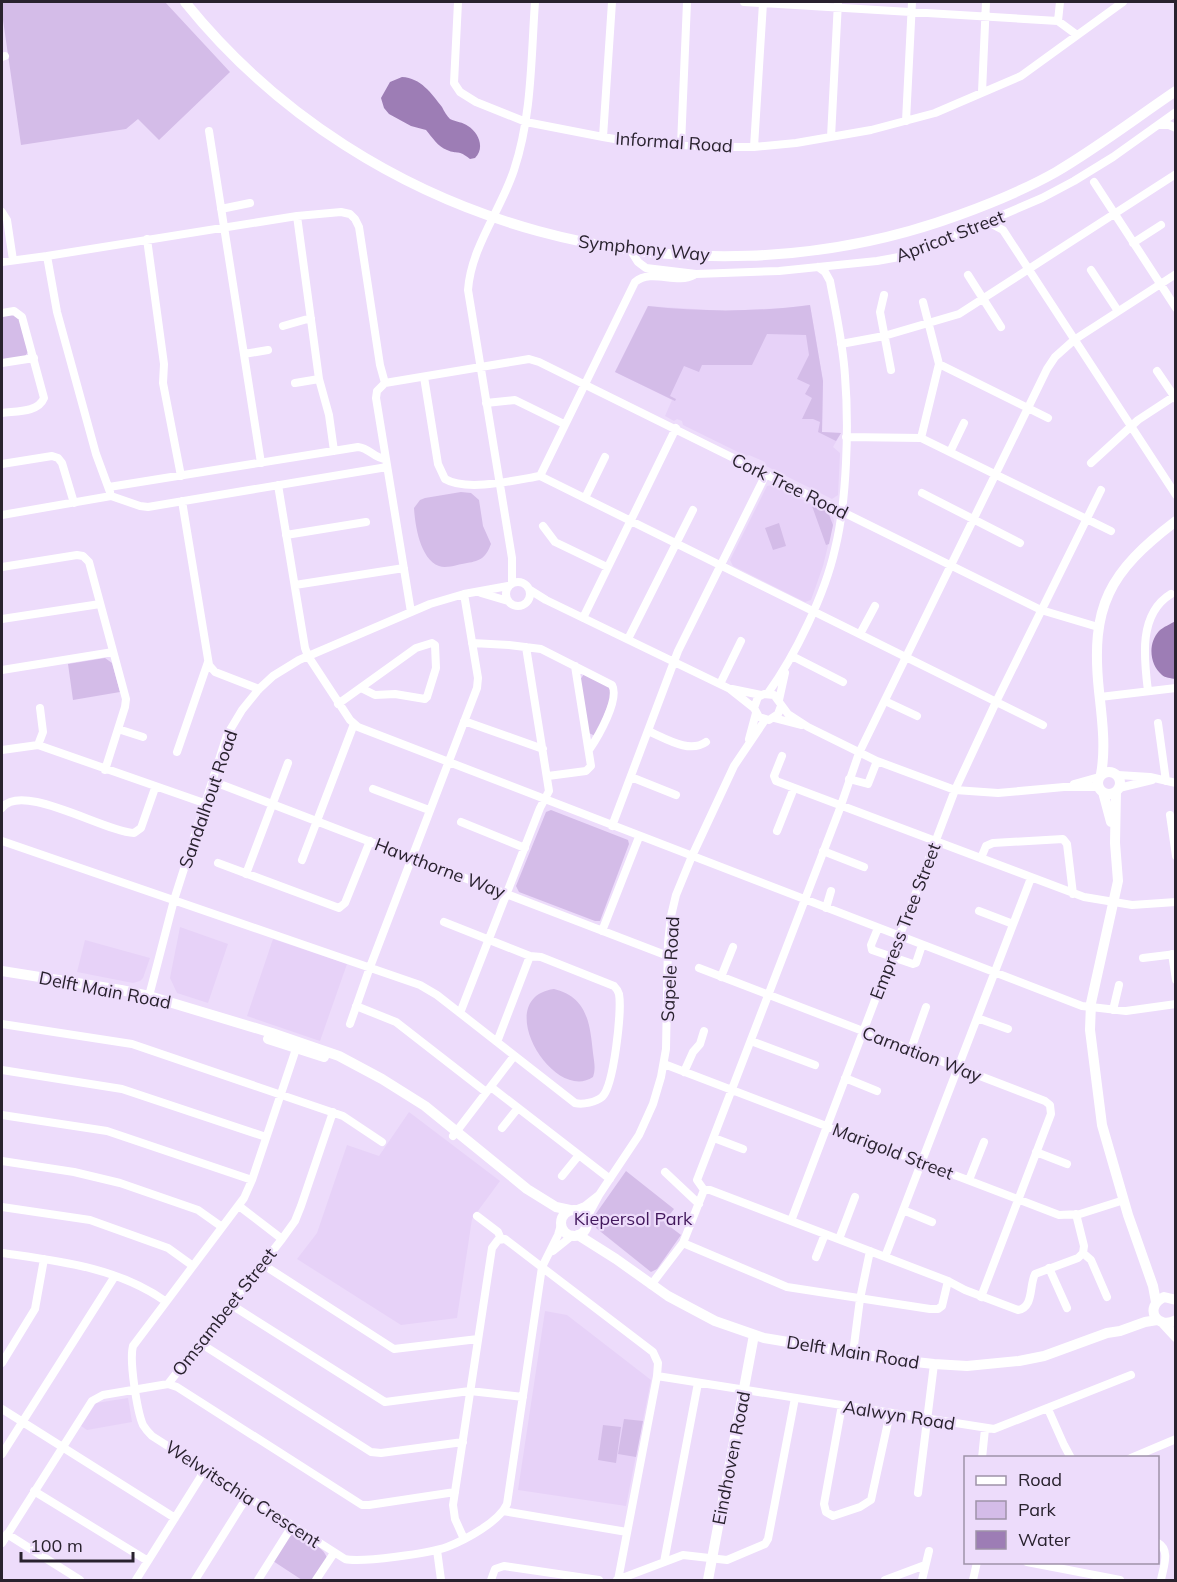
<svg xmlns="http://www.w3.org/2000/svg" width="1177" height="1582" font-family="Mulish,sans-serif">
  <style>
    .built { fill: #e7d2f8 }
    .green { fill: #d4bce8 }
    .water { fill: #9d7db5 }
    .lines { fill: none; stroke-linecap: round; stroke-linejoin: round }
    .minor { stroke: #fff; stroke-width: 8 }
    .tertiary { stroke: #fff; stroke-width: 10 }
    .secondary { stroke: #fff; stroke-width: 10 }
    .labels { text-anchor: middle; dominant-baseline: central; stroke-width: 4.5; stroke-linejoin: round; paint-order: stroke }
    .street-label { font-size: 18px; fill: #29222e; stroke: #eddcfb }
    .park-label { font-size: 18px; fill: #42175c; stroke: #eddcfb }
  </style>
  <rect width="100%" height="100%" fill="#eddcfb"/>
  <path class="built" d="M810,305L823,381L822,432L841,433L833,447L840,453L838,495L832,499L766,466L765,462L749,455L746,456L683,425L682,421L677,419L674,421L665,416L672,400L615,372L648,306L725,311L784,308Z
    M772,485L832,514L834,521L823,566L811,600L805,602L733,566L730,560L767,486Z
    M180,927L228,944L208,1003L177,993L170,978Z
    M273,939L347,964L320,1041L247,1016Z
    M85,940L150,958L143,978L140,981L133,983L77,972Z
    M409,1112L500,1181L472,1219L457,1318L401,1325L297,1259L317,1233L347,1145L379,1156Z
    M545,1311L567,1315L651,1380L626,1506L518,1490Z
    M128,1398L132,1422L87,1430L81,1426L96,1403Z"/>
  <path class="green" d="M2,2H165L230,72L159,140L138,119L126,129L21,145L2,13Z
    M810,305L823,381L822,432L841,433L836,441L818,432L820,422L813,419H802L812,398L805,394L810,385L797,379L809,355L806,335L767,334L752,365H702L699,372L684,366L670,396L676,399L675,401L615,372L648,306C702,312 756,312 810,305Z
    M12,314L19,317L28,352L25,356L2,361V315Z
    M461,492L471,493L479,500L483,526L491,544C486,557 481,561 467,563C459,564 447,569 439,566C420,559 415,525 414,508L420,500L425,498Z
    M815,505L828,512L833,525L829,544L826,545L812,506Z
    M779,523L786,546L773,550L765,528Z
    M105,658L112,663L120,692L73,700L68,664Z
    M584,674L609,686L612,694L597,734L595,736L589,733L580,680Z
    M551,810L628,840L629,844L600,921H595L519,892L516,886L546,812Z
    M554,989C587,997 590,1023 593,1053C594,1061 596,1069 593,1077C553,1104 490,998 554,989Z
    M626,1171L674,1209L664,1222L681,1235L657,1269L651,1272L596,1228L595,1215Z
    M624,1419L643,1421L636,1457L618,1454Z
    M603,1425L621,1427L616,1463L598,1460Z
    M293,1534C304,1536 324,1547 327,1558L314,1580H302L273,1561L288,1537Z"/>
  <path class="water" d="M402,77C421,78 431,93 442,107C444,111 447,116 450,119C456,122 463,122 468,126C479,133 485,148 475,158L470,159C458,149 458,155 447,150C438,147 432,137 426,130L411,126L389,114L384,108L381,98L390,82Z
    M1175,621V679C1171,678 1165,678 1162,675C1149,664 1148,643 1159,631C1163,627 1171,624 1175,621Z"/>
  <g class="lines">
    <path class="minor" d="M458,2L454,83L460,92L476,102L526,122L603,137L632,142L715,147H754L796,143L871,130L935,113L1021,76L1123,2
      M744,2L1058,21L1077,35
      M1058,21L1060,2
      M2,57L5,56
      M982,92L986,2
      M906,121L912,2
      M1159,125H1169L1176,128
      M209,131L261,463
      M603,137L612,2
      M831,137L838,2
      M681,145L687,2
      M754,147L763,3
      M1094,182L1176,308
      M221,209L250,203
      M2,212L7,220L13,260
      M297,216L319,379L329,415L334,451
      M988,222L1003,230L1176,495
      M147,239L164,364L163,383L181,476
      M1133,243L1161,225
      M631,251L638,262L646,268L696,274L779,271L877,261L899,257L921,250L1042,198L1074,181L1113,157L1176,112
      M47,256L57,312L96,454L110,492
      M2,262L47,256L297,216L341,212L350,214L355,219L359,227L380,365L385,383
      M1091,270L1118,311
      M968,275L1001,327
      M884,295L880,312L891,370
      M2,313L14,311L22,317L44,398C38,413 15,411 2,413
      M283,326L311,318
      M841,344L884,336L959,314L1176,174
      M244,354L268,350
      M2,363L34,358
      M939,364L1048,418
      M1157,371L1176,399
      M424,377L438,464L445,479C467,492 516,480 540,476
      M295,383L319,379
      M486,403L515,400L564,424
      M846,437L921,438L1111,531
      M921,438L939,364L923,302
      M950,452L964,423
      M1091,463L1138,420L1176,395
      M2,464L52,456L58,458L62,463L74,503
      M540,476L1043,725
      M540,476L635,282C652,268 676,285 694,275
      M278,485L305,648L308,656L350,720L358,727L1082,1006L1126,1011L1176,1004
      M109,487L358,447C370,448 374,459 386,459
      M922,493L1020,543
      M585,498L605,457
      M182,501L209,665L215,672L259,689
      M2,515L111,496L140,506L148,507L387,467
      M543,526L555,542L607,567
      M286,535L366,522
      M2,567L77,555L83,556L89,562L126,699L125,707L105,770
      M506 594a12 12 0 1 1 24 0a12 12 0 1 1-24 0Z
      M512,582V558L468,290C471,247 501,210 514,170C532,116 531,58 535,2
      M295,585L404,568
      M530,590L546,600L730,689L754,708
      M481,593L508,601
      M411,612L376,398L377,391L385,383L529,359L539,362L1041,610L1098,627
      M583,618L676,428
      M2,619L100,604
      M860,634L875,606
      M628,639L693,510
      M472,643L509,645L541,649L612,685C620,699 598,737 589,750
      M792,656L843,682
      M2,670L113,652
      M720,684L741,641
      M732,689L761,695
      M1148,691C1144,659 1138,614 1171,594
      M768,693C795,656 825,594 835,549C847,501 849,425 845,376C843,344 836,313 830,281L825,272L818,267
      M1100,697L1176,688
      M779,700L785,673
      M885,701L917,716
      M338,704L416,648L432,643L435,645L436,668L427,697L425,699L395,694L375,695L361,688
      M781,706L778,714L769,720L759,717L754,708L758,697L764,694L774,695L788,714L808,727L877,761L955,790L998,793L1064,787H1099
      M774,718L801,725
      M464,721L543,749
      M1158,723L1166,781
      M118,729L143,737
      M648,731C665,738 689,754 706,742
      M749,739L756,713
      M38,745L43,732L40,708
      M2,750L38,745L204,803
      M177,752L208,662
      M782,756L774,776L776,781L1084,897L1132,905L1176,902
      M1118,775L1150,777L1176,783
      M548,776L586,771L591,766L575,666
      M631,777L676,795
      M849,779L868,784L877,761
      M212,781L668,956
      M1074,784L1099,777
      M1119,788L1152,780
      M373,789L429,810
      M2,808C21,781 105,832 134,833L141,828L155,788
      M1170,815L1176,856
      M461,822L525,848
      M612,826L678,651L766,474
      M777,831L794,788
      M2,841L420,985L437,995L575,1103C583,1105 596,1102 602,1097C614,1086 622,1010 619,994C618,990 617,989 614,986L541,957L530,956L444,922
      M823,851L864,867
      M981,858L986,846L993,843L1063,839L1067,844L1073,894
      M302,860L354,724
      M218,863L339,908L345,903L370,841
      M246,874L288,763
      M826,908L831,891
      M979,911L1013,924
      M878,928L871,945L872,950L913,964L916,963L922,945
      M602,931L639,837
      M1172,954L1176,980
      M1143,958L1176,954
      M699,968L1045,1101L1050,1105L1051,1114L981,1297
      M721,977L733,947
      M149,996L174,900L227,735L242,710L259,689L273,676L299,660L430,604L464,594L508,586
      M356,1006L396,1022L486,1092
      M1113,1010L1119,985
      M460,1013L540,808L549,791L526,647
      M977,1018L1008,1029
      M2,1024L132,1044L343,1116L382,1142
      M350,1024L370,967L477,688L478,678L464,594
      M751,1041L815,1065
      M497,1042L530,956
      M297,1046L252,1180L244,1198L133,1346C129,1360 137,1411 143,1425C146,1430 149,1433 152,1436L345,1559C361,1563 431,1553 447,1547C465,1540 499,1522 507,1504L542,1267L558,1235L561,1225
      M911,1049L926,1007
      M664,1064L1059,1215L1080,1214L1124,1200
      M2,1070L122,1089L266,1137
      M684,1072L693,1052L700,1044L704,1031
      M845,1078L877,1091
      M491,1087L610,1179
      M2,1115L107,1131L252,1180
      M502,1128L518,1108
      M453,1136L514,1056
      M714,1138L743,1149
      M1036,1152L1067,1164
      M2,1161L74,1172L120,1183L198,1210L222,1227
      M665,1172L699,1204
      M562,1176L579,1155
      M969,1180L984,1142
      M704,1190L697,1180L839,811L859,753L1047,369L1055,357L1074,340L1176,274
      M704,1190H710L948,1281L965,1290L1018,1310C1034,1307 1029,1286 1035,1274L1078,1258L1083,1253
      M239,1206L282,1239
      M2,1207L90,1220L168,1248L193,1266
      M575,1210L585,1206L599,1195
      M903,1210L932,1222
      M1076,1214L1084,1246L1083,1253
      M477,1216L498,1232L501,1239
      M586,1219L599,1195L639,1135L653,1104L661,1077L666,1049L668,943L671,916L676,895L692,856L734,766L765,720
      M791,1221L955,790L996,702L1101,490
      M839,1239L855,1197
      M683,1243L787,1287L930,1309H938L942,1306L948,1281
      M553,1251L573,1235
      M2,1253C58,1261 117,1267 165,1301
      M1083,1253L1091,1260L1107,1297
      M816,1257L825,1234
      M885,1257L1031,878
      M262,1264L394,1349L478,1339
      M1049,1268L1067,1308
      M651,1285L683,1243L704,1190
      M230,1304L385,1402L470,1391L523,1397
      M200,1343L371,1452L381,1453L463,1442
      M853,1353L860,1299L870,1251
      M2,1363L35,1309L44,1259
      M657,1376L994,1429L1131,1375
      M168,1384L177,1387L362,1505H369L455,1492
      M842,1405L824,1504L826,1512L833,1516L860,1507L871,1500L890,1413
      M2,1409L175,1518
      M1048,1409L1064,1445L1071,1458
      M2,1454L115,1276
      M982,1458L985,1429
      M1131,1458L1176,1439
      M34,1491L148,1561
      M918,1493L934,1364
      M503,1511L627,1532
      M7,1534L80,1580
      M464,1539L455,1519L453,1505L492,1248L498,1240L505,1239L653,1352L658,1363L657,1376L618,1580
      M2,1543L92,1401L103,1395L168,1384L282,1239L295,1221L301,1206L333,1112
      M1158,1543C1171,1550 1163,1568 1161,1580
      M437,1550L441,1580
      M664,1562L698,1383
      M1027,1562L1120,1580
      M136,1580L205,1470
      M195,1580L247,1497
      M258,1580L292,1526
      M316,1580L334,1553
      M491,1580L495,1569L504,1566L599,1580
      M617,1580L683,1555L727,1560L765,1544L768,1539L795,1398
      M885,1580L925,1565
      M922,1580L929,1551
      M973,1580L977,1562"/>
    <path class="tertiary" d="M1098 783a11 11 0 1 1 22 0a11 11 0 1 1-22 0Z
      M1101,774C1106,748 1102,718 1099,691C1090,606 1109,572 1176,521
      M1103,792L1111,822
      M1116,792L1115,843L1118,881L1091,1003L1090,1030L1102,1125L1128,1215L1153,1286L1156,1302
      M2,971L121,990L149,996L272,1033L339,1056L382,1079L425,1106L527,1189L556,1207L570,1210
      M268,1039L324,1057
      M561 1223a13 13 0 1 1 26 0a13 13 0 1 1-26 0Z
      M578,1235L616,1259L668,1296L715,1321L764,1338L897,1360L934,1364L967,1366L1019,1361L1044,1356L1107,1333L1120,1331L1145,1322L1157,1320
      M1176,1300L1164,1297C1143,1307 1157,1331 1176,1320
      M1163,1323L1176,1337
      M708,1580L754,1335"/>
    <path class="secondary" d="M185,2C368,229 686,315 959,215C992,203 1026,189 1056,172C1097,148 1136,118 1176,91"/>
  </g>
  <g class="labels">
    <g class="street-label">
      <text transform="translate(674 142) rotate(4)">Informal Road</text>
      <text transform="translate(950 236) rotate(-21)">Apricot Street</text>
      <text transform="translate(644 248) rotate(6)">Symphony Way</text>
      <text transform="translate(790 486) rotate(26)">Cork Tree Road</text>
      <text transform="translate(208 799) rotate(-71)">Sandalhout Road</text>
      <text transform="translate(440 868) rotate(21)">Hawthorne Way</text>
      <text transform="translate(905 921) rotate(-69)">Empress Tree Street</text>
      <text transform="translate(670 969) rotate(-87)">Sapele Road</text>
      <text transform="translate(105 990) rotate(11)">Delft Main Road</text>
      <text transform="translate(922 1054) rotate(21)">Carnation Way</text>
      <text transform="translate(893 1151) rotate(21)">Marigold Street</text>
      <text transform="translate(224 1312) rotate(-52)">Omsambeet Street</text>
      <text transform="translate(853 1352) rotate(9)">Delft Main Road</text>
      <text transform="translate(899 1415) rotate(9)">Aalwyn Road</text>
      <text transform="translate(731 1458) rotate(-79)">Eindhoven Road</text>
      <text transform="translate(243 1494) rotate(33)">Welwitschia Crescent</text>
    </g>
    <g class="park-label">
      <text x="633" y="1218">Kiepersol Park</text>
    </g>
  </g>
  <rect width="1177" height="1582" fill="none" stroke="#29222e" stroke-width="6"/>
  <rect x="964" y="1456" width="195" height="108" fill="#eddcfb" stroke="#9f92a9" stroke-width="1.5"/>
  <rect x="976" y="1476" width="30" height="9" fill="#ffffff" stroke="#9f92a9" stroke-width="1.5"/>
  <text x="1018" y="1486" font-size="18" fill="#29222e">Road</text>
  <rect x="976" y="1501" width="30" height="18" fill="#d4bce8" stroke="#9f92a9" stroke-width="1.5"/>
  <text x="1018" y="1516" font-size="18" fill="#29222e">Park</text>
  <rect x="976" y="1531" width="30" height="18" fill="#9d7db5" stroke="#9f92a9" stroke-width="1.5"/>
  <text x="1018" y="1546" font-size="18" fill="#29222e">Water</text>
  <path d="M21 1552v9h112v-9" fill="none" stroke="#29222e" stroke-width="3"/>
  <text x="30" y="1552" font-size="18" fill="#29222e" stroke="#eddcfb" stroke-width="4.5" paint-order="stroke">100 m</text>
</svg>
